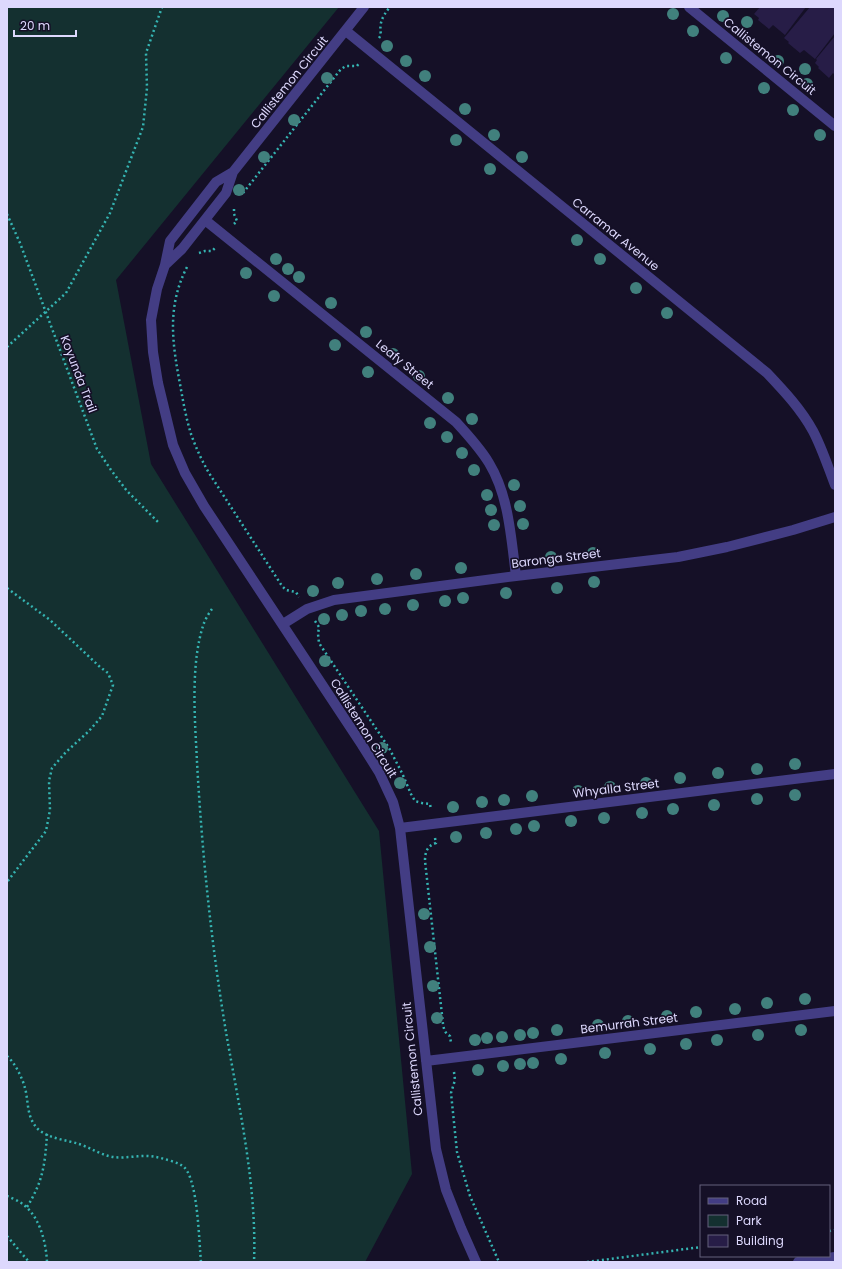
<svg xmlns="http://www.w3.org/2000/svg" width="842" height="1269" font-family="Poppins,sans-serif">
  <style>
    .green { fill: #143030 }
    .building { fill: #271d47 }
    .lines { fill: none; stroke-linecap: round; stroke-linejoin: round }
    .path { stroke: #35b4b2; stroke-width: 2.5; stroke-dasharray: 2 3; stroke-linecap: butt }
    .minor { stroke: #433d84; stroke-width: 10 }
    .tertiary { stroke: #433d84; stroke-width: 10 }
    .tree { fill: #41807d }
    .labels { text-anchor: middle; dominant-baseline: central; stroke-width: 3.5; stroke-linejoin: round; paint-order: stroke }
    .street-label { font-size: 12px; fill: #ddd8fd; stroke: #151027 }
  </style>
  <rect width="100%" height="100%" fill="#151027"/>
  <path class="green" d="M7,7H339L116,280L151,464L379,831L412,1174L365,1262H7Z"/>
  <path class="building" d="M760,7H806L785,35L773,25L769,29L758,20L759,18L754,14Z
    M810,7H835V33L815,59L804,50L800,53L788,43L789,42L784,38Z
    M835,36V75L833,73L829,78L818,68L819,67L815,63L817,60L816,59Z"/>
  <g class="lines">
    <path class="path" d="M379,38L381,35C379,23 382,17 390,7
      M243,193L341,69L346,66H357L360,62
      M234,209V214L237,221L234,224
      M7,214L20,243L97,449L111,470L127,491L160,524
      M199,253L205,251H212L216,247
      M187,267C167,306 172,342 180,384C183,401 186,418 191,434C196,448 202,461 209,473L282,586L286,590L296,592L299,597
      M7,347L66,293L110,213L143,127L147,88L146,53L162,7
      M7,588L50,620L100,667L108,673L113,685L102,716L89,731L66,752L52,768L49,781L50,810L46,831L7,882
      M212,609C209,613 206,618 204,623C190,663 195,720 197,762C202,852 211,942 226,1032C239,1107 257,1186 254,1262
      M315,621L319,627L318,634L319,643L389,748L402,773L411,794L415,801L422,803L430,804L431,810
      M435,838L436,843C427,846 425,852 425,861L443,1024C444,1030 445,1033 450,1036L451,1043
      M7,1056C15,1063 22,1077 25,1088C29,1103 26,1118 39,1130C50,1139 67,1140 79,1144C91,1148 101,1155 113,1157C126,1159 142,1154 156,1157C162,1158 180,1163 184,1167C198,1180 199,1242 201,1262
      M454,1072L455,1080L451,1093L457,1152L470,1196L499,1262
      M7,1196C12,1198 19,1201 24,1205C40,1218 46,1242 47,1262
      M27,1207C43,1181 45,1165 47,1134
      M829,1231L835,1230
      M7,1236L29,1262
      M587,1262L701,1247"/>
    <path class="minor" d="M689,7L835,126
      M346,31L767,373C784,391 801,409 813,431C822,448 828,467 835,485
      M233,172L216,182L170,241L165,265L157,289L151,320L153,352L158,383L173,445L185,473L204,506L362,745L379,772L393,802L400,828L436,1149L446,1190L461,1228L476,1262
      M205,220L456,422C468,435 480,448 489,463C509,496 511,538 516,576
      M165,265L182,249L226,193L233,172L364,7
      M283,624L307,609L334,600L516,576L678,557L727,547L793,530L835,517
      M400,828L835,774
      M426,1061L835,1011"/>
    <path class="tertiary" d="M798,1262L835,1257"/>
  </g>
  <g class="tree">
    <circle cx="673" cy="14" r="6"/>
    <circle cx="723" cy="16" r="6"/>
    <circle cx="747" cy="22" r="6"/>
    <circle cx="693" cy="31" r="6"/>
    <circle cx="387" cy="46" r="6"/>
    <circle cx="726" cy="58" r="6"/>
    <circle cx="406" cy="61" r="6"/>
    <circle cx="778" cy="61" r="6"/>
    <circle cx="805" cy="69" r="6"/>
    <circle cx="425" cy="76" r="6"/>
    <circle cx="327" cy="78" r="6"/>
    <circle cx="807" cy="84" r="6"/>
    <circle cx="764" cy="88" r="6"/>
    <circle cx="465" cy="109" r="6"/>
    <circle cx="793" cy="110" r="6"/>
    <circle cx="294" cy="120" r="6"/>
    <circle cx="494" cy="135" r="6"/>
    <circle cx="820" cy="135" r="6"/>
    <circle cx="456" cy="140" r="6"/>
    <circle cx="264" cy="157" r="6"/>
    <circle cx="522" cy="157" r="6"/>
    <circle cx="490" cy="169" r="6"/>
    <circle cx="239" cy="190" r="6"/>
    <circle cx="577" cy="240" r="6"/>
    <circle cx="276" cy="259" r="6"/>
    <circle cx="600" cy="259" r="6"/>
    <circle cx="288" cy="269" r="6"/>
    <circle cx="246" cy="273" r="6"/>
    <circle cx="299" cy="277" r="6"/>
    <circle cx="636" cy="288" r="6"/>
    <circle cx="274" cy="296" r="6"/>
    <circle cx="331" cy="303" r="6"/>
    <circle cx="667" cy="313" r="6"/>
    <circle cx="366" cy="332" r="6"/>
    <circle cx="335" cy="345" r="6"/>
    <circle cx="393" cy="354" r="6"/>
    <circle cx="368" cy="372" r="6"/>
    <circle cx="419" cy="376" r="6"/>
    <circle cx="448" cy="398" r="6"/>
    <circle cx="472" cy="419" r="6"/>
    <circle cx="430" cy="423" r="6"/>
    <circle cx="447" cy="437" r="6"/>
    <circle cx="462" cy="453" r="6"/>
    <circle cx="474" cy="470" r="6"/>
    <circle cx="514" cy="485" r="6"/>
    <circle cx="487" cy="495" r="6"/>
    <circle cx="520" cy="506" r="6"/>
    <circle cx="491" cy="510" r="6"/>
    <circle cx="523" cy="524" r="6"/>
    <circle cx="494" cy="525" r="6"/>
    <circle cx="593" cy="553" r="6"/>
    <circle cx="551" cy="557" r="6"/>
    <circle cx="461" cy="568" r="6"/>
    <circle cx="416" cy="574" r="6"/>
    <circle cx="377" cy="579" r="6"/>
    <circle cx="594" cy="582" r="6"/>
    <circle cx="338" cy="583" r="6"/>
    <circle cx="557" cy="588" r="6"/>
    <circle cx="313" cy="591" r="6"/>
    <circle cx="506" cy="593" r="6"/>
    <circle cx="463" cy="598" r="6"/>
    <circle cx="445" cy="601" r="6"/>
    <circle cx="413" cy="605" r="6"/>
    <circle cx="385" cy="609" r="6"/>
    <circle cx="361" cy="611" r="6"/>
    <circle cx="342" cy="615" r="6"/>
    <circle cx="324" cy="619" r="6"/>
    <circle cx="325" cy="661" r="6"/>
    <circle cx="382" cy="748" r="6"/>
    <circle cx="795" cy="764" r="6"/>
    <circle cx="757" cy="769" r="6"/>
    <circle cx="718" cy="773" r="6"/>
    <circle cx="680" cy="778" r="6"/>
    <circle cx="400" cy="783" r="6"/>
    <circle cx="646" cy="783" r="6"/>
    <circle cx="610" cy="787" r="6"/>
    <circle cx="578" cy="791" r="6"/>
    <circle cx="795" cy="795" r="6"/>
    <circle cx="532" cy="796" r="6"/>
    <circle cx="757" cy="799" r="6"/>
    <circle cx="504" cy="800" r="6"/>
    <circle cx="482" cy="802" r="6"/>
    <circle cx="714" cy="805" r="6"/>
    <circle cx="453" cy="807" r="6"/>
    <circle cx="673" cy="809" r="6"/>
    <circle cx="642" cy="813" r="6"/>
    <circle cx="604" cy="818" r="6"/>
    <circle cx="571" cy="821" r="6"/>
    <circle cx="534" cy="826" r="6"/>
    <circle cx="516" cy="829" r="6"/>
    <circle cx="486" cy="833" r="6"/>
    <circle cx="456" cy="837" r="6"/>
    <circle cx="424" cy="914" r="6"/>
    <circle cx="430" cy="947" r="6"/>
    <circle cx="433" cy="986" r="6"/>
    <circle cx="805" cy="999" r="6"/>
    <circle cx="767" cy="1003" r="6"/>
    <circle cx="735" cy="1009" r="6"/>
    <circle cx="696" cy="1012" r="6"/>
    <circle cx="667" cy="1016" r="6"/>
    <circle cx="437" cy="1018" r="6"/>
    <circle cx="628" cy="1021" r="6"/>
    <circle cx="598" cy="1025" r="6"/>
    <circle cx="557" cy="1030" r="6"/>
    <circle cx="801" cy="1030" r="6"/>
    <circle cx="533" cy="1033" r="6"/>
    <circle cx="520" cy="1035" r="6"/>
    <circle cx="758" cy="1035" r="6"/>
    <circle cx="502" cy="1037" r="6"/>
    <circle cx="487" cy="1038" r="6"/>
    <circle cx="475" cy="1040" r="6"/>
    <circle cx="717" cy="1040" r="6"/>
    <circle cx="686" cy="1044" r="6"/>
    <circle cx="650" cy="1049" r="6"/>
    <circle cx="605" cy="1053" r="6"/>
    <circle cx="561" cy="1059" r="6"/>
    <circle cx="533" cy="1063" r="6"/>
    <circle cx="520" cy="1064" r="6"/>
    <circle cx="503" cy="1066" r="6"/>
    <circle cx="478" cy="1070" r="6"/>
  </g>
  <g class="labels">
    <g class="street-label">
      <text transform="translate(770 56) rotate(39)">Callistemon Circuit</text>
      <text transform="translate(289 82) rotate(-51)">Callistemon Circuit</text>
      <text transform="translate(616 234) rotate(39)">Carramar Avenue</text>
      <text transform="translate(405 364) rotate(39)">Leafy Street</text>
      <text transform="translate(79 374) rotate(69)">Koyunda Trail</text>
      <text transform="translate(556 558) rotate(-7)">Baronga Street</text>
      <text transform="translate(364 728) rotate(58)">Callistemon Circuit</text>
      <text transform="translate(616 788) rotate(-7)">Whyalla Street</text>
      <text transform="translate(629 1023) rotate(-7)">Bemurrah Street</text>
      <text transform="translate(412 1059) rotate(-96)">Callistemon Circuit</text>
    </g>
  </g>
  <rect width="842" height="1269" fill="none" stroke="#ddd8fd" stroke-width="16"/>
  <rect x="700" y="1185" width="130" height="72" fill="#151027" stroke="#65607d"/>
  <rect x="708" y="1198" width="20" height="6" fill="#433d84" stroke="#65607d"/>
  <text x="736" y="1205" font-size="12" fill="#ddd8fd">Road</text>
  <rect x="708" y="1215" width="20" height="12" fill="#143030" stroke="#65607d"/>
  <text x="736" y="1225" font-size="12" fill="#ddd8fd">Park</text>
  <rect x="708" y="1235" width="20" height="12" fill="#271d47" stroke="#65607d"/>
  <text x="736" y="1245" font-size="12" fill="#ddd8fd">Building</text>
  <path d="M14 30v6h62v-6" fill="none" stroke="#ddd8fd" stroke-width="2"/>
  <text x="20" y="30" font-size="12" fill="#ddd8fd" stroke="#151027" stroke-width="3" paint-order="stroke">20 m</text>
</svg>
